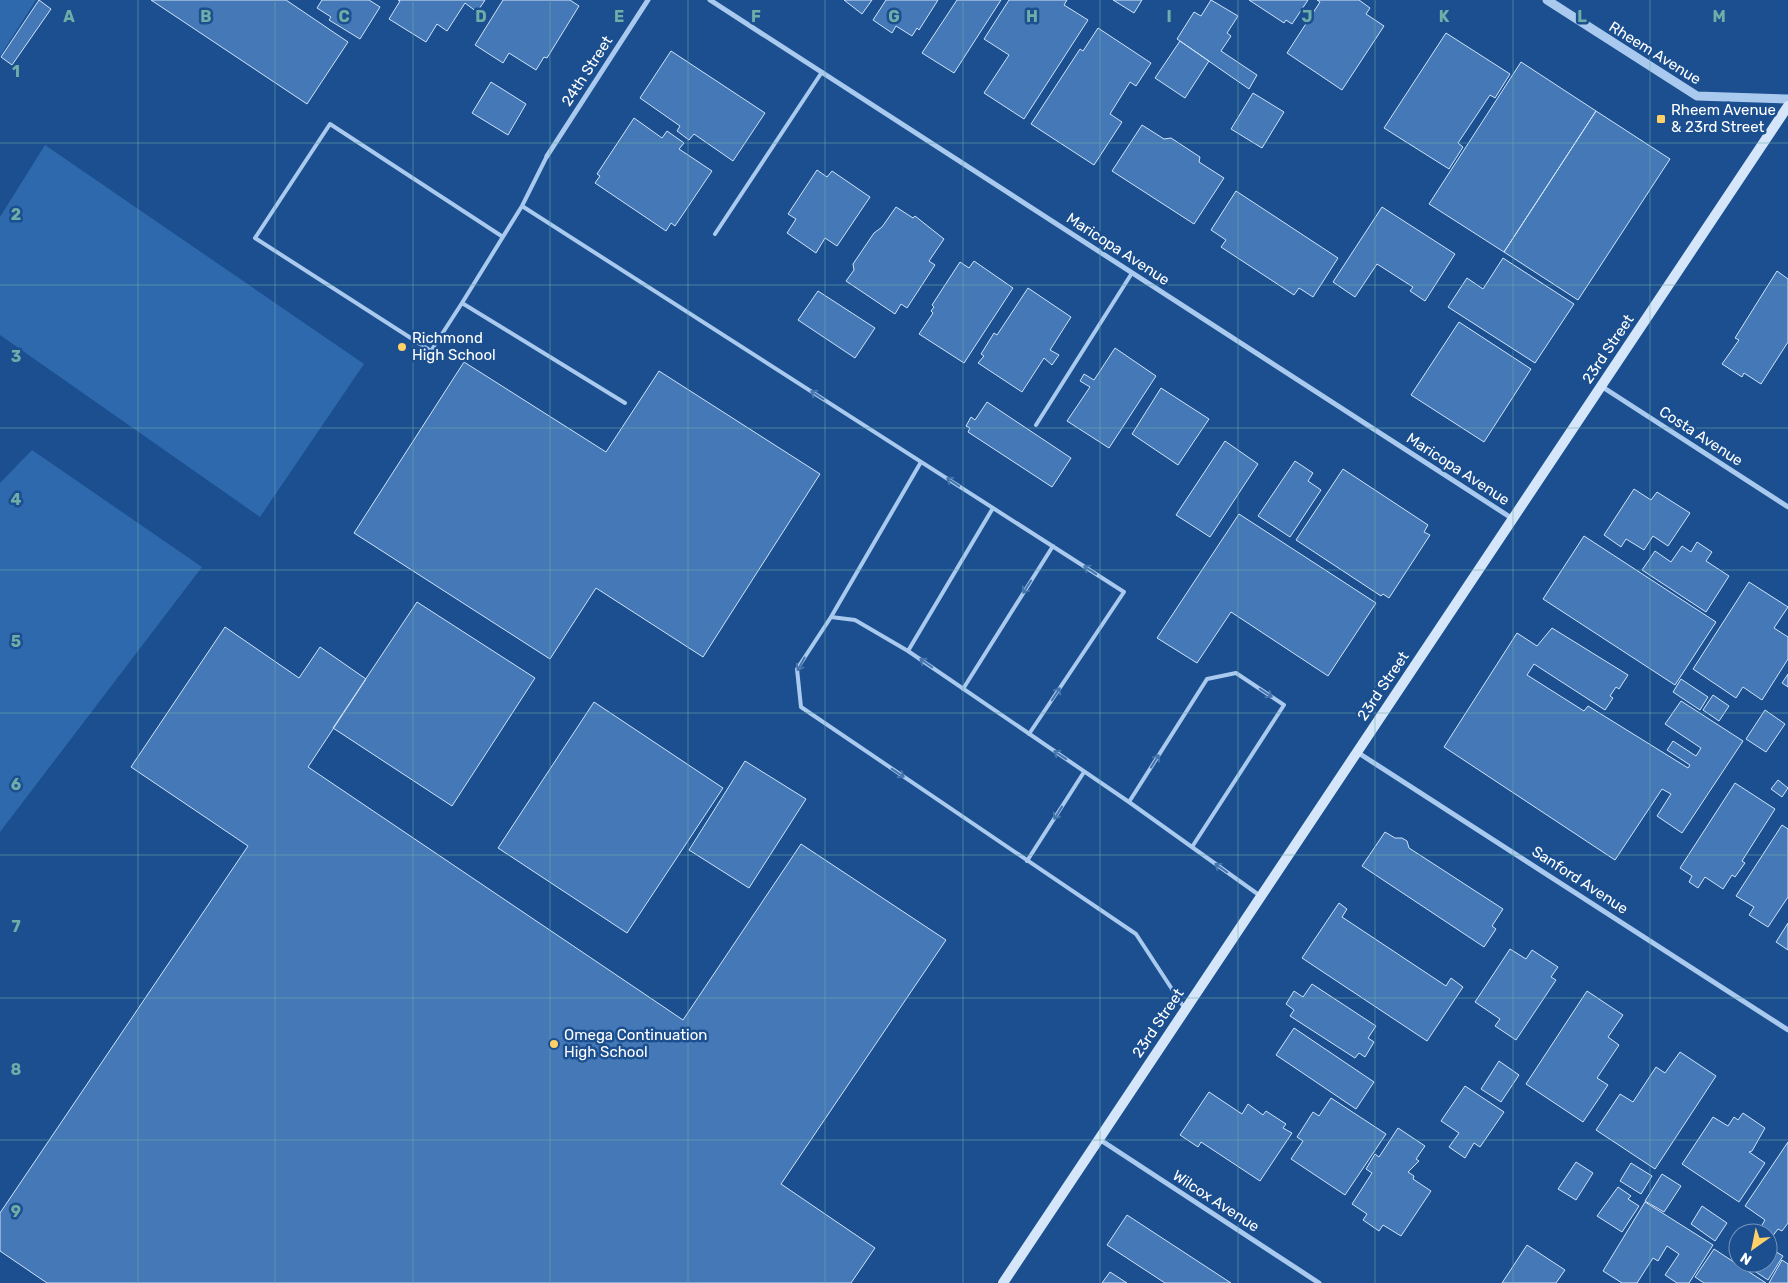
<svg xmlns="http://www.w3.org/2000/svg" width="1788" height="1283" font-family="Rubik,sans-serif">
  <style>
    .pitch { fill: #2e69ad }
    .building { fill: #4478b7; stroke: #cfe3fa }
    .lines { fill: none; stroke-linecap: round; stroke-linejoin: round }
    .service { stroke: #a9c9ee; stroke-width: 4 }
    .minor { stroke: #a9c9ee; stroke-width: 5 }
    .tertiary { stroke: #a9c9ee; stroke-width: 9 }
    .secondary { stroke: #d6e6fa; stroke-width: 10 }
    .oneway { stroke: #4674ac }
    .grid { fill: none; stroke: #6fada8; stroke-width: 1; stroke-opacity: 0.55 }
    .poi-dot { fill: #ffd166; stroke: #1b4f8f; stroke-width: 2 }
    .labels { text-anchor: middle; dominant-baseline: central; stroke-width: 5; stroke-linejoin: round; paint-order: stroke }
    .street-label { font-size: 15px; fill: #fff; stroke: #1b4f8f }
    .poi-label { font-size: 15px; fill: #fff; stroke: #1b4f8f; text-anchor: start }
    .grid-label { font-size: 16px; text-anchor: middle; font-weight: bold; fill: #6fada8; stroke: #1b4f8f; stroke-width: 5; stroke-linejoin: round; paint-order: stroke }
  </style>
  <rect width="100%" height="100%" fill="#1b4f8f"/>
  <path class="pitch" d="M0,0H36L0,56Z
    M45,145L364,364L260,517L0,335V217Z
    M32,450L202,567L0,832V483Z"/>
  <path class="building" d="M39,0L51,9L12,65L1,57Z
    M151,0H286L348,42L307,104Z
    M322,0H369L380,7L360,39L329,20L331,17L317,8Z
    M398,0H485L477,12L465,3L447,31L437,24L426,42L389,19L400,1Z
    M503,0H570L579,6L547,58L544,57L536,70L509,53L503,63L475,45Z
    M844,0H872L862,14Z
    M886,0H938L919,30L917,28L912,36L896,26L892,33L873,20Z
    M957,0H1001L954,73L922,53Z
    M1009,0H1067L1064,5L1088,20L1024,119L984,93L1009,55L984,39Z
    M1113,0H1142L1134,13Z
    M1211,0L1238,16L1227,33L1231,36L1221,51L1257,75L1249,89L1177,39L1194,12L1201,16Z
    M1249,0H1308L1292,24L1286,20L1284,23Z
    M1317,0H1359L1370,8L1366,14L1384,26L1342,90L1287,53L1320,2Z
    M1098,28L1151,63L1136,86L1130,82L1110,114L1122,122L1094,165L1031,124L1080,49L1083,51Z
    M1446,33L1510,74L1495,98L1490,95L1458,143L1463,147L1449,169L1384,128Z
    M1180,41L1209,61L1185,98L1155,78Z
    M671,51L765,113L733,161L694,134L689,140L677,131L680,126L640,98Z
    M1521,62L1596,111L1504,252L1429,204Z
    M491,82L526,104L508,135L472,113Z
    M1253,93L1284,112L1262,148L1231,129Z
    M1596,111L1670,159L1578,300L1504,252Z
    M634,118L662,138L667,131L684,143L679,149L712,171L675,226L671,223L666,231L595,183L600,176L597,174Z
    M1142,125L1164,139L1171,138L1200,157L1199,162L1224,178L1194,224L1112,171Z
    M817,170L827,177L832,171L870,197L837,246L825,238L816,253L787,233L796,219L788,214Z
    M1236,191L1338,258L1313,297L1299,288L1294,295L1221,247L1226,240L1211,230Z
    M896,207L913,218L915,216L944,239L929,261L935,265L907,308L901,304L895,314L846,281L854,270L853,264L874,233L882,227Z
    M1382,207L1455,254L1425,301L1410,291L1413,287L1377,264L1355,297L1333,282Z
    M1503,258L1574,304L1535,363L1448,307L1467,278L1483,289Z
    M974,261L1013,288L964,363L919,334L933,313L931,311L934,307L932,305L960,262L969,268Z
    M1777,271L1788,279V342L1761,384L1744,373L1742,377L1722,364L1739,340L1735,338Z
    M1028,288L1071,317L1050,350L1059,355L1052,365L1044,358L1022,392L978,363L984,356L981,354L994,333L997,335Z
    M818,291L875,328L855,358L798,320Z
    M1459,322L1531,369L1484,442L1411,395Z
    M1115,348L1156,376L1109,448L1067,421L1090,387L1080,381L1084,374L1094,380Z
    M464,362L606,452L659,371L820,474L703,657L596,588L550,659L354,533Z
    M1161,388L1209,419L1178,465L1132,434Z
    M987,402L1071,458L1052,487L968,432L970,428L966,426L971,417L975,420Z
    M1225,441L1258,464L1210,537L1176,515Z
    M1295,461L1313,473L1308,481L1321,490L1290,537L1258,516Z
    M1343,469L1428,525L1424,532L1430,535L1389,598L1383,594L1381,596L1296,540Z
    M1634,489L1651,500L1657,492L1690,513L1668,546L1653,536L1644,550L1626,539L1621,547L1604,535Z
    M1239,514L1376,603L1328,676L1231,612L1197,663L1157,638Z
    M1584,536L1716,622L1675,685L1543,599Z
    M1697,542L1712,552L1706,561L1729,576L1706,612L1642,570L1655,551L1671,562L1682,546L1691,552Z
    M1749,582L1788,607L1774,628L1788,637V659L1762,700L1743,687L1736,698L1693,669Z
    M417,602L535,678L452,806L333,728Z
    M225,627L299,678L320,647L366,679L308,767L683,1020L801,844L946,940L781,1184L875,1248L851,1283H47L0,1251V1213L248,846L131,767Z
    M1552,628L1628,675L1619,689L1616,687L1610,696L1613,698L1605,710L1534,664L1527,675L1584,711L1588,706L1688,768L1690,765L1667,750L1673,741L1696,756L1701,748L1665,724L1681,701L1743,741L1682,833L1657,816L1671,794L1662,789L1615,860L1444,747L1517,633L1537,646Z
    M1788,674V687L1782,683Z
    M1681,679L1708,697L1700,710L1673,692Z
    M1713,695L1729,706L1719,721L1703,710Z
    M594,702L723,788L627,933L498,848Z
    M1765,710L1785,724L1766,752L1746,739Z
    M745,761L806,799L749,888L689,850Z
    M1778,780L1788,788L1782,797L1771,789Z
    M1735,783L1775,809L1742,861L1745,863L1735,877L1732,875L1723,889L1705,877L1698,888L1689,882L1692,876L1680,868Z
    M1782,825L1788,829V897L1768,927L1749,915L1754,907L1736,896Z
    M1385,832L1395,838H1402L1407,841L1409,848L1503,909L1492,926L1496,929L1484,947L1362,866Z
    M1339,903L1347,909L1342,917L1446,986L1451,978L1463,987L1427,1041L1302,958Z
    M1788,923V950L1776,942Z
    M1510,949L1526,959L1532,950L1558,967L1551,977L1556,980L1516,1040L1495,1026L1500,1019L1475,1002Z
    M1312,984L1376,1026L1368,1038L1374,1042L1365,1057L1359,1053L1355,1058L1290,1016L1294,1010L1286,1004L1294,991L1303,997Z
    M1587,991L1623,1015L1608,1037L1619,1045L1597,1078L1608,1085L1583,1122L1526,1084Z
    M1294,1028L1374,1082L1356,1109L1276,1055Z
    M1680,1052L1716,1076L1655,1169L1596,1130L1620,1094L1633,1102L1656,1067L1665,1073Z
    M1499,1061L1519,1075L1501,1102L1481,1089Z
    M1465,1086L1504,1112L1480,1147L1474,1143L1465,1158L1449,1147L1459,1133L1441,1121Z
    M1209,1092L1242,1114L1248,1104L1263,1115L1266,1111L1286,1124L1283,1128L1292,1133L1260,1181L1201,1142L1198,1147L1180,1135Z
    M1331,1098L1386,1134L1345,1195L1291,1159L1303,1141L1297,1137L1313,1112L1319,1116Z
    M1743,1113L1765,1128L1752,1151L1749,1152L1765,1163L1739,1202L1682,1164L1713,1117L1728,1126L1734,1117L1738,1120Z
    M1398,1128L1425,1146L1416,1159L1419,1161L1408,1172L1414,1176L1413,1179L1431,1191L1401,1236L1383,1225L1379,1231L1363,1220L1367,1214L1352,1204L1372,1173L1366,1169L1375,1154L1379,1157Z
    M1788,1142V1223L1782,1231L1778,1229L1771,1238L1768,1233L1759,1230L1765,1220L1745,1206Z
    M1576,1162L1593,1173L1576,1200L1558,1189Z
    M1631,1163L1652,1176L1641,1194L1620,1181Z
    M1662,1174L1681,1186L1664,1212L1645,1201Z
    M1618,1187L1631,1196L1628,1199L1639,1206L1622,1232L1597,1216Z
    M1645,1202L1713,1245L1689,1283H1677L1665,1275L1679,1254L1667,1246L1658,1261L1653,1258L1637,1283H1622L1603,1271Z
    M1702,1206L1727,1223L1715,1241L1691,1224Z
    M1127,1215L1231,1283H1165L1107,1245Z
    M1527,1245L1565,1270L1556,1283H1502Z
    M1768,1247L1783,1256L1768,1280L1753,1270L1758,1263H1768Z
    M1714,1249L1766,1283H1704L1695,1277Z
    M1782,1260L1788,1264V1283H1769Z
    M1110,1272L1127,1283H1102Z"/>
  <g class="lines">
    <path class="service" d="M547,156L522,206L462,303L625,403
      M522,206L1124,592L1029,734
      M715,234L822,72
      M462,303L431,351L255,238L330,124L503,237
      M1036,425L1132,273
      M831,617L921,462
      M908,651L993,508
      M963,689L1053,546
      M1129,802L908,651L855,620L831,617L797,669L801,707L1136,934L1185,1009
      M1192,847L1284,705L1236,673L1207,679L1129,802L1259,895
      M1027,861L1084,772"/>
    <path class="minor" d="M710,0L1513,519
      M547,156L648,0
      M1601,386L1788,507
      M1357,752L1788,1030
      M1099,1139L1319,1283"/>
    <path class="tertiary" d="M1547,0L1697,96L1788,99"/>
    <path class="secondary" d="M1003,1283L1788,106"/>
  </g>
  <defs><path id="oneway-shaft" d="M-6 0H5M1.5-3L5.5 0L1.5 3" fill="none" stroke-width="1.6" stroke-linecap="round" stroke-linejoin="round" transform="scale(1.25)"/></defs>
  <g class="oneway">
    <use href="#oneway-shaft" transform="translate(817 395) rotate(-147)"/>
    <use href="#oneway-shaft" transform="translate(953 482) rotate(-147)"/>
    <use href="#oneway-shaft" transform="translate(1090 570) rotate(-147)"/>
    <use href="#oneway-shaft" transform="translate(1027 587) rotate(122)"/>
    <use href="#oneway-shaft" transform="translate(926 663) rotate(-145)"/>
    <use href="#oneway-shaft" transform="translate(801 664) rotate(119)"/>
    <use href="#oneway-shaft" transform="translate(1266 693) rotate(34)"/>
    <use href="#oneway-shaft" transform="translate(1056 694) rotate(-57)"/>
    <use href="#oneway-shaft" transform="translate(1060 755) rotate(-146)"/>
    <use href="#oneway-shaft" transform="translate(1155 761) rotate(-58)"/>
    <use href="#oneway-shaft" transform="translate(898 773) rotate(34)"/>
    <use href="#oneway-shaft" transform="translate(1058 813) rotate(122)"/>
    <use href="#oneway-shaft" transform="translate(1221 868) rotate(-145)"/>
  </g>
  <path class="grid" d="M138,0V1283M275,0V1283M413,0V1283M550,0V1283M688,0V1283M825,0V1283M963,0V1283M1100,0V1283M1238,0V1283M1375,0V1283M1513,0V1283M1650,0V1283M0,143H1788M0,285H1788M0,428H1788M0,570H1788M0,713H1788M0,855H1788M0,998H1788M0,1140H1788"/>
  <g class="poi-dot">
    <rect x="1656" y="114" width="10" height="10" rx="2.5"/>
    <circle cx="402" cy="347" r="5"/>
    <circle cx="554" cy="1044" r="5"/>
  </g>
  <g class="labels">
    <g class="street-label">
      <text transform="translate(1655 53) rotate(32)">Rheem Avenue</text>
      <text transform="translate(587 71) rotate(-57)">24th Street</text>
      <text transform="translate(1118 249) rotate(33)">Maricopa Avenue</text>
      <text transform="translate(1608 349) rotate(-56)">23rd Street</text>
      <text transform="translate(1701 436) rotate(33)">Costa Avenue</text>
      <text transform="translate(1458 469) rotate(33)">Maricopa Avenue</text>
      <text transform="translate(1383 686) rotate(-56)">23rd Street</text>
      <text transform="translate(1580 880) rotate(33)">Sanford Avenue</text>
      <text transform="translate(1158 1023) rotate(-56)">23rd Street</text>
      <text transform="translate(1216 1201) rotate(33)">Wilcox Avenue</text>
    </g>
    <g class="poi-label">
      <text x="1671" y="110">Rheem Avenue<tspan x="1671" dy="17">&amp; 23rd Street</tspan></text>
      <text x="412" y="338">Richmond<tspan x="412" dy="17">High School</tspan></text>
      <text x="564" y="1035">Omega Continuation<tspan x="564" dy="17">High School</tspan></text>
    </g>
  </g>
  <g class="grid-label">
    <text x="69" y="22">A</text>
    <text x="206" y="22">B</text>
    <text x="344" y="22">C</text>
    <text x="481" y="22">D</text>
    <text x="619" y="22">E</text>
    <text x="756" y="22">F</text>
    <text x="894" y="22">G</text>
    <text x="1032" y="22">H</text>
    <text x="1169" y="22">I</text>
    <text x="1307" y="22">J</text>
    <text x="1444" y="22">K</text>
    <text x="1582" y="22">L</text>
    <text x="1719" y="22">M</text>
    <text x="16" y="77">1</text>
    <text x="16" y="220">2</text>
    <text x="16" y="362">3</text>
    <text x="16" y="505">4</text>
    <text x="16" y="647">5</text>
    <text x="16" y="790">6</text>
    <text x="16" y="932">7</text>
    <text x="16" y="1075">8</text>
    <text x="16" y="1217">9</text>
  </g>
  <g transform="translate(1753 1248) rotate(213)"><circle r="24" fill="#1b4f8f" stroke="#7695bc"/>
  <path d="M0-4L9 19L0 12L-9 19Z" fill="#ffd166"/>
  <text y="-8" font-size="14" font-weight="bold" text-anchor="middle" fill="#ffffff">N</text>
  </g>
</svg>
